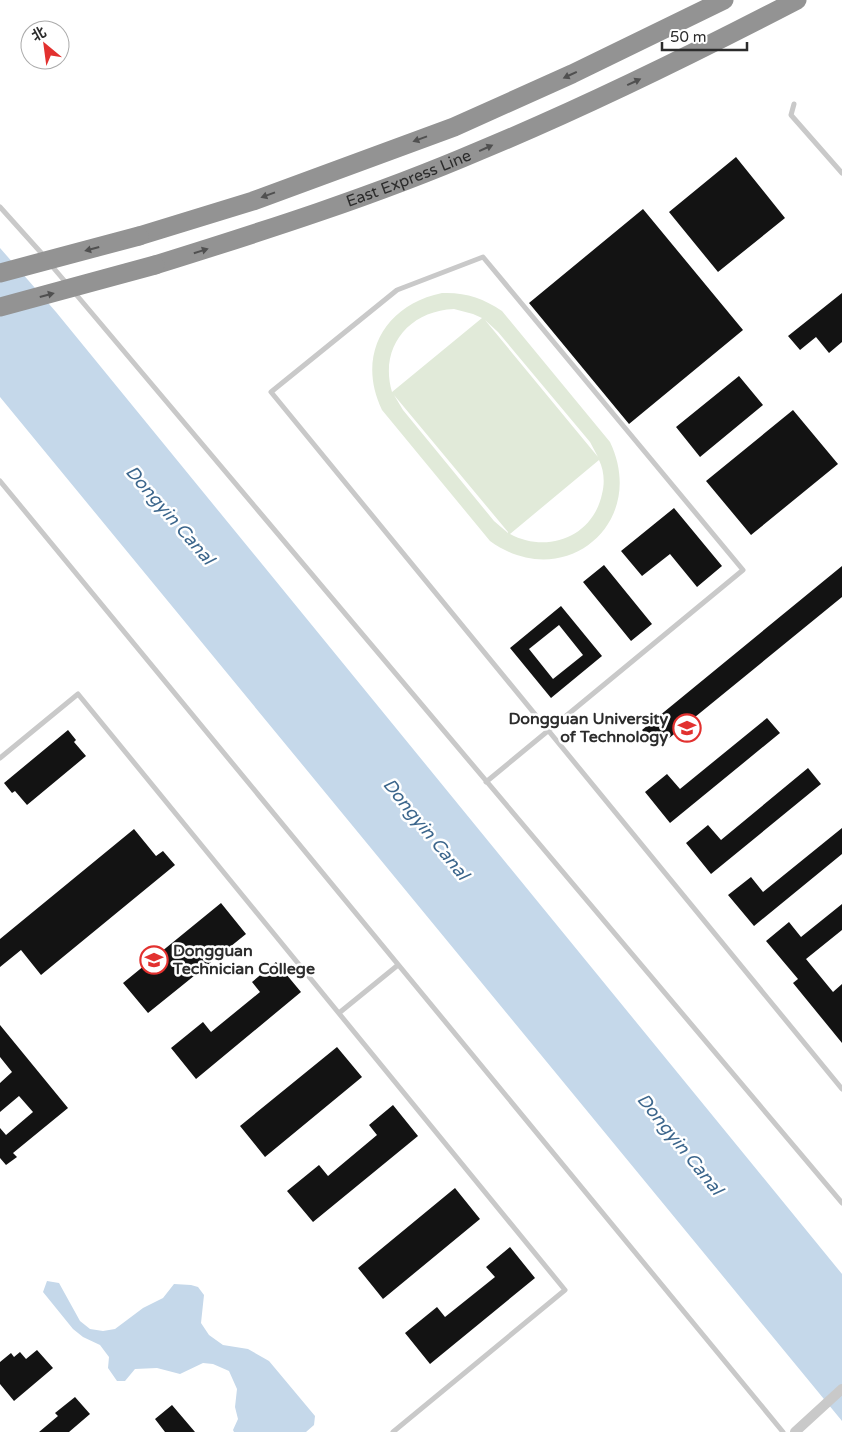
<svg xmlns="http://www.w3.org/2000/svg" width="842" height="1432" font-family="'Varela Round','Noto Sans SC',sans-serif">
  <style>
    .green { fill: #e1ead9; fill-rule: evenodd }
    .water { fill: #c5d8ea }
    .building { fill: #131313; fill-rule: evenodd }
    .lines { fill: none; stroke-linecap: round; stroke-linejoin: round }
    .lane { stroke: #c9c9c9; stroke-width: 5 }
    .street { stroke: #c9c9c9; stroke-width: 10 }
    .highway { stroke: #939393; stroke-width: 19 }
    .highway-bridge { stroke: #939393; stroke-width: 19 }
    .oneway { fill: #505050 }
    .labels { text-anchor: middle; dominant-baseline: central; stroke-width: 5; stroke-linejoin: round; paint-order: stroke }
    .street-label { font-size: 16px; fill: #2c2c2c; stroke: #fff }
    .poi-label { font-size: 16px; font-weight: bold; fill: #2c2c2c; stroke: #fff; text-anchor: end }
    .water-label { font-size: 18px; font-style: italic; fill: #3c668c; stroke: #fff }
  </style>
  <rect width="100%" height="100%" fill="#fff"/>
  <path class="green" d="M442,293C465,292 483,298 502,311L610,442C649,524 563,594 490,541L382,410C356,356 384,305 442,293ZM454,309L473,314L482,318L392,392C379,348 408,311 454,309ZM485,320L498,332L590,442L598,457ZM394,395L508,532V533L494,521L403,410ZM599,460C604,470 605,483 602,494C593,537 547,554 510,534Z"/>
  <path class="water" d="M0,248L56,312L842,1274V1421L0,397Z
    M47,1281L59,1283L80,1321L90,1329L103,1331L115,1329L143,1308L163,1298L174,1284L191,1285L198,1287L204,1295L201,1323L209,1335L223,1345L248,1349L269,1361L315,1416L314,1425L306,1432H234L233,1430L238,1419L235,1407L237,1389L229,1371L213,1364L203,1363L180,1374L157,1368L135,1369L125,1381H117L108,1368L109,1357L100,1345L83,1337L73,1329L43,1292Z"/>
  <path class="building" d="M736,157L785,218L718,272L669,212Z
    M643,209L743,330L629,424L529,303Z
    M842,293V342L829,353L816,337L800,350L788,336Z
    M739,376L763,405L700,457L676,427Z
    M793,410L838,464L751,535L706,481Z
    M674,508L722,566L697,587L670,554L642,576L621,551Z
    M604,565L652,624L631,641L583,582Z
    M842,566V597L657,748L642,730Z
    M561,606L602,656L551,698L510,648ZM559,625L583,655L553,679L529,649Z
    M767,718L780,733L670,823L645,792L667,774L680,789Z
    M68,730L76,740L74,742L86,756L27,805L15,791L12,793L4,783Z
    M808,768L821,784L711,874L686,843L708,825L721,840Z
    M842,828V854L754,926L728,895L751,877L763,892Z
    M134,829L156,856L163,851L175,865L41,975L21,950L0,967V939Z
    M221,903L246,934L148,1013L123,983Z
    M842,904V930L806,959L833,992L842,984V1043L793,983L798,979L766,941L789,922L801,937Z
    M276,962L301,992L196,1079L171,1048L203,1022L211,1032L260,992L252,982Z
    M0,1025L68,1108L13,1153L17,1157L6,1165L0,1158V1128L6,1135L33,1112L19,1096L0,1112V1083L12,1072L0,1057Z
    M337,1047L362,1077L265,1157L240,1126Z
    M393,1105L418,1136L313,1222L287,1191L319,1165L328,1176L377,1135L369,1125Z
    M455,1188L480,1219L383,1299L358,1268Z
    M510,1247L535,1278L430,1364L405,1333L437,1307L445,1317L495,1277L486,1267Z
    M37,1350L53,1368L14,1401L0,1384V1362L11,1353L14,1357L20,1352L26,1359Z
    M75,1397L90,1414L69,1432H39L58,1416L55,1413Z
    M172,1405L195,1432H165L155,1419Z"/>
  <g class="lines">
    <path class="lane" d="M794,104L791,115L842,173
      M0,207L44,256
      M51,265L68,285
      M74,292L842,1203
      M0,481L783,1432
      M0,758L78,694L565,1290L393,1432
      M486,782L743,570L483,257L397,290L271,392L842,1089
      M339,1013L398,965"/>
    <path class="street" d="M795,1432L842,1389"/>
    <g class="highway">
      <path d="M139,236L253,201L454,127L572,74L724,0"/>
      <path id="s1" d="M155,265C264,231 374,196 479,151C588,106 693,54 797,0"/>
    </g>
    <path class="highway-bridge" d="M0,273L139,236
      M0,307L155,265"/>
  </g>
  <defs><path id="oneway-solid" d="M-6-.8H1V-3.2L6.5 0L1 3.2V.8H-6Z" transform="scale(1.25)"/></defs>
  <g class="oneway">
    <use href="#oneway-solid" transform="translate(570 75) rotate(155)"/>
    <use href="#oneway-solid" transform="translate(634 82) rotate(-25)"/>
    <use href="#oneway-solid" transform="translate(420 139) rotate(160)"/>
    <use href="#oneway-solid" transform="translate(486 148) rotate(-24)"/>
    <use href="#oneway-solid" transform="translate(268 195) rotate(160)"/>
    <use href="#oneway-solid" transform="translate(92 249) rotate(165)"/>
    <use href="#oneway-solid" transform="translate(201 251) rotate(-17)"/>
    <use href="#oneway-solid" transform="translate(47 295) rotate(-15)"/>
  </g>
  <defs>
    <g id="university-ring" transform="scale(1.4375)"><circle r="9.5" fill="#fff" stroke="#e2312f" stroke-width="1.5"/><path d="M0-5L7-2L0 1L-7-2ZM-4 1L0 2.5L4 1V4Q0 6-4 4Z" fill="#e2312f"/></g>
  </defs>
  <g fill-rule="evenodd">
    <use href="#university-ring" x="687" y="728"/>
    <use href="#university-ring" x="154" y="960"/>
  </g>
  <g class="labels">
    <g class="street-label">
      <text stroke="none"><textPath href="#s1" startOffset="268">East Express Line</textPath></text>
    </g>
    <g class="poi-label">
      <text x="668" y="719">Dongguan University<tspan x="668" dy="18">of Technology</tspan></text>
      <text x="173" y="951" text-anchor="start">Dongguan<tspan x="173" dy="18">Technician College</tspan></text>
    </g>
    <g class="water-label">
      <text transform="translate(170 515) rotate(49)">Dongyin Canal</text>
      <text transform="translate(426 829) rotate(51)">Dongyin Canal</text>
      <text transform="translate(680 1144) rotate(51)">Dongyin Canal</text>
    </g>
  </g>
  <g transform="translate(45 45) rotate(331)"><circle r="24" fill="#ffffff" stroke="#ababab"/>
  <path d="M0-4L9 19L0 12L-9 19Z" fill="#e2312f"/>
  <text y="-8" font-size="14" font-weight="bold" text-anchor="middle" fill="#2c2c2c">北</text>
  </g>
  <path d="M662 42v8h85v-8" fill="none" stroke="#2c2c2c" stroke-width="2.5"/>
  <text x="670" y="42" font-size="15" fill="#2c2c2c" stroke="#ffffff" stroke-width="4" paint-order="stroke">50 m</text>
</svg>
